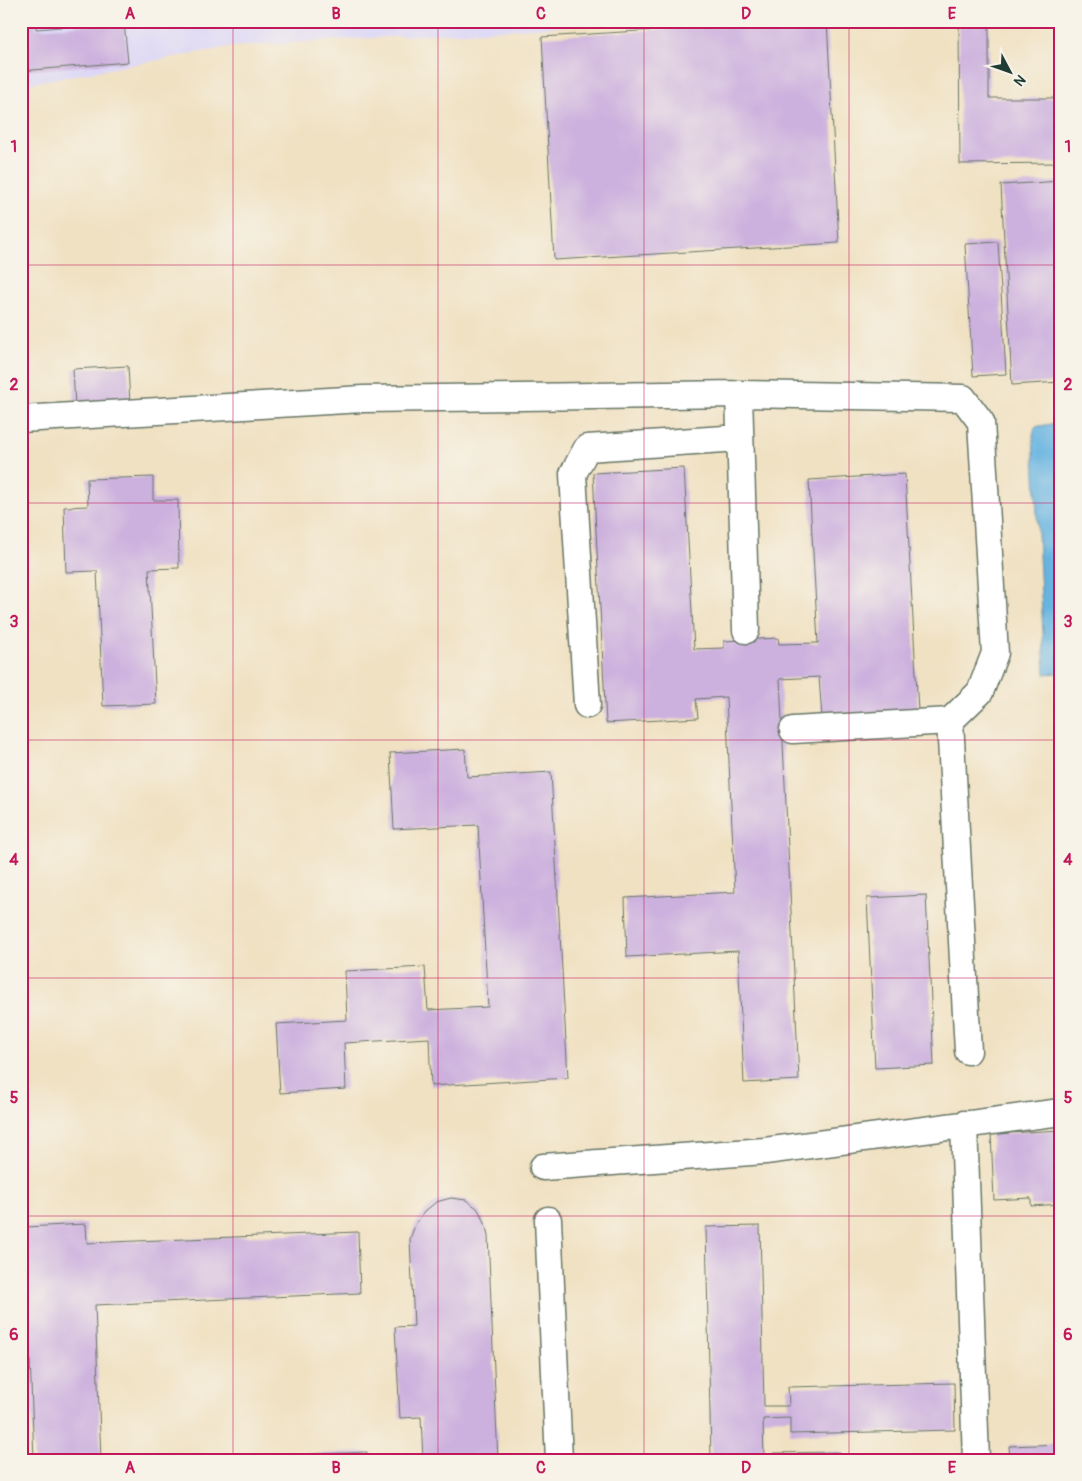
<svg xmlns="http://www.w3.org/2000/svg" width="1082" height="1481" font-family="Pangolin,sans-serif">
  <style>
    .built { fill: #dbd6f7 }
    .water { fill: #67b4e1; stroke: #43788a }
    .building { fill: #ccb1de }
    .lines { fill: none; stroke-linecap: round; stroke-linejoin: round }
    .minor-casing { stroke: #687666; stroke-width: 29 }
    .minor { stroke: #fff; stroke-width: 26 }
    .grid { fill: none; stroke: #c2185b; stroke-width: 1; stroke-opacity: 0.55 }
    .neatline { fill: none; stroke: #c2185b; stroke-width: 2 }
    .grid-label { font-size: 16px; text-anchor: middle; font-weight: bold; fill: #c2185b }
  </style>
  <rect width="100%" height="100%" fill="#f7f3e8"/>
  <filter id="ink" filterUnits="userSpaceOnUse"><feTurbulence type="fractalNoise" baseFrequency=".02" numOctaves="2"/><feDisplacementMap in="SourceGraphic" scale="10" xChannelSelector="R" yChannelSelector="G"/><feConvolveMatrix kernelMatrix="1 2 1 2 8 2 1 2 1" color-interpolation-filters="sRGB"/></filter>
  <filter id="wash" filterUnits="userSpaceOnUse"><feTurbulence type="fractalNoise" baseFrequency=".0096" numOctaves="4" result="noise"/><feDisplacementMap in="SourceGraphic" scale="20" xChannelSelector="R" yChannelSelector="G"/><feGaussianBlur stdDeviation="1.12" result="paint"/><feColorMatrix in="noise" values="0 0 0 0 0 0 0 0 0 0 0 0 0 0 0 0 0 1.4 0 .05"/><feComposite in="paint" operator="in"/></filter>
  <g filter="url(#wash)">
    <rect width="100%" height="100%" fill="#f0e1c2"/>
    <path class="built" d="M21,21H645L229,47L21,85Z"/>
    <path class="water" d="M1061,422V673L1045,674L1033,435L1035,427Z"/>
    <g id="blocks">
      <path class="building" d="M21,21H36V29L124,22L128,62L21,71Z
        M800,21H827L839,243L554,260L542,37Z
        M959,21H989V98H1061V163L960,164Z
        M1061,181V382L1012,385L1001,185Z
        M998,242L1006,374L973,376L965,244Z
        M128,366L130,404L75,407L73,369Z
        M684,468L694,649L724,648V641L778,638L779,644L818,643L809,480L905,474L918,711L822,717L819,677L780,679L799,1080L744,1083L738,951L627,957L625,898L735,892L726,697L696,699L698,718L606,723L593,473Z
        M153,477V500H178L179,568L149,569L156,704L103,706L97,571L66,572L64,507L88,506L87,479Z
        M465,749L467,777L551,772L568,1078L431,1086L429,1038L344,1043L346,1089L280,1093L276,1024L347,1020L345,971L425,967L428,1010L488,1007L478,825L394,829L390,753Z
        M926,895L934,1065L875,1068L867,898Z
        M1061,1130V1204L1031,1206V1198L994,1200L991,1134Z
        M451,1198L466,1200L477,1208L484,1220L488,1235L498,1460H423L421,1417L400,1418L395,1327L414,1326L410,1239L415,1225L424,1212L436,1202Z
        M86,1224L87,1243L358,1232L360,1293L95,1305L101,1460H34L25,1227Z
        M760,1226L764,1406H789L788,1387L954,1383L955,1430L790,1434V1418L763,1419L764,1460H711L706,1227Z
        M1061,1444V1460H1010L1009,1446Z
        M367,1452V1460H218V1458Z
        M840,1452V1460H773V1453Z"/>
    </g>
  </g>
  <g filter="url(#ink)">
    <use href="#blocks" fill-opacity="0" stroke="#687666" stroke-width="1"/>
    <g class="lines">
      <g class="minor-casing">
        <path id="minor" d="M739,394L746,630
          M21,419L363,399L739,394L963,398L981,422L995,653L980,692L950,721L968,1051
          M587,705L573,474L587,448L740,438
          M793,730L950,721
          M964,1124L976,1460
          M543,1167L765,1151L1061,1112
          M548,1220L559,1460"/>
      </g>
      <use href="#minor" class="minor"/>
    </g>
  </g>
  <path class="grid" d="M233,21V1460M438,21V1460M644,21V1460M849,21V1460M21,265H1061M21,503H1061M21,740H1061M21,978H1061M21,1216H1061"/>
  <rect width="1082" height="1481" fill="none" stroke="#f7f3e8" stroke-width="55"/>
  <g transform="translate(1010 72) rotate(131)" stroke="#f7f3e8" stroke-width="4" paint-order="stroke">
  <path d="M0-4L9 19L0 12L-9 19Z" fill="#1f3d34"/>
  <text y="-8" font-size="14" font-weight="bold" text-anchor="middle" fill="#1f3d34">N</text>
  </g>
  <rect x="28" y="28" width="1026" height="1426" class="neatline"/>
  <g class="grid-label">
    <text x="130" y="19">A</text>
    <text x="336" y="19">B</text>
    <text x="541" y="19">C</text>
    <text x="746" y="19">D</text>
    <text x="952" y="19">E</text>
    <text x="14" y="152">1</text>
    <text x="1068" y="152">1</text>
    <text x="14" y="390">2</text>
    <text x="1068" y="390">2</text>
    <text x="14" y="627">3</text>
    <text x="1068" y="627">3</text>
    <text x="14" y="865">4</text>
    <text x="1068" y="865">4</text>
    <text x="14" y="1103">5</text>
    <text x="1068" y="1103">5</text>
    <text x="14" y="1340">6</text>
    <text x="1068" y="1340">6</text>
    <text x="130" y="1473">A</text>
    <text x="336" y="1473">B</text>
    <text x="541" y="1473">C</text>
    <text x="746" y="1473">D</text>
    <text x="952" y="1473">E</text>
  </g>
</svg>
